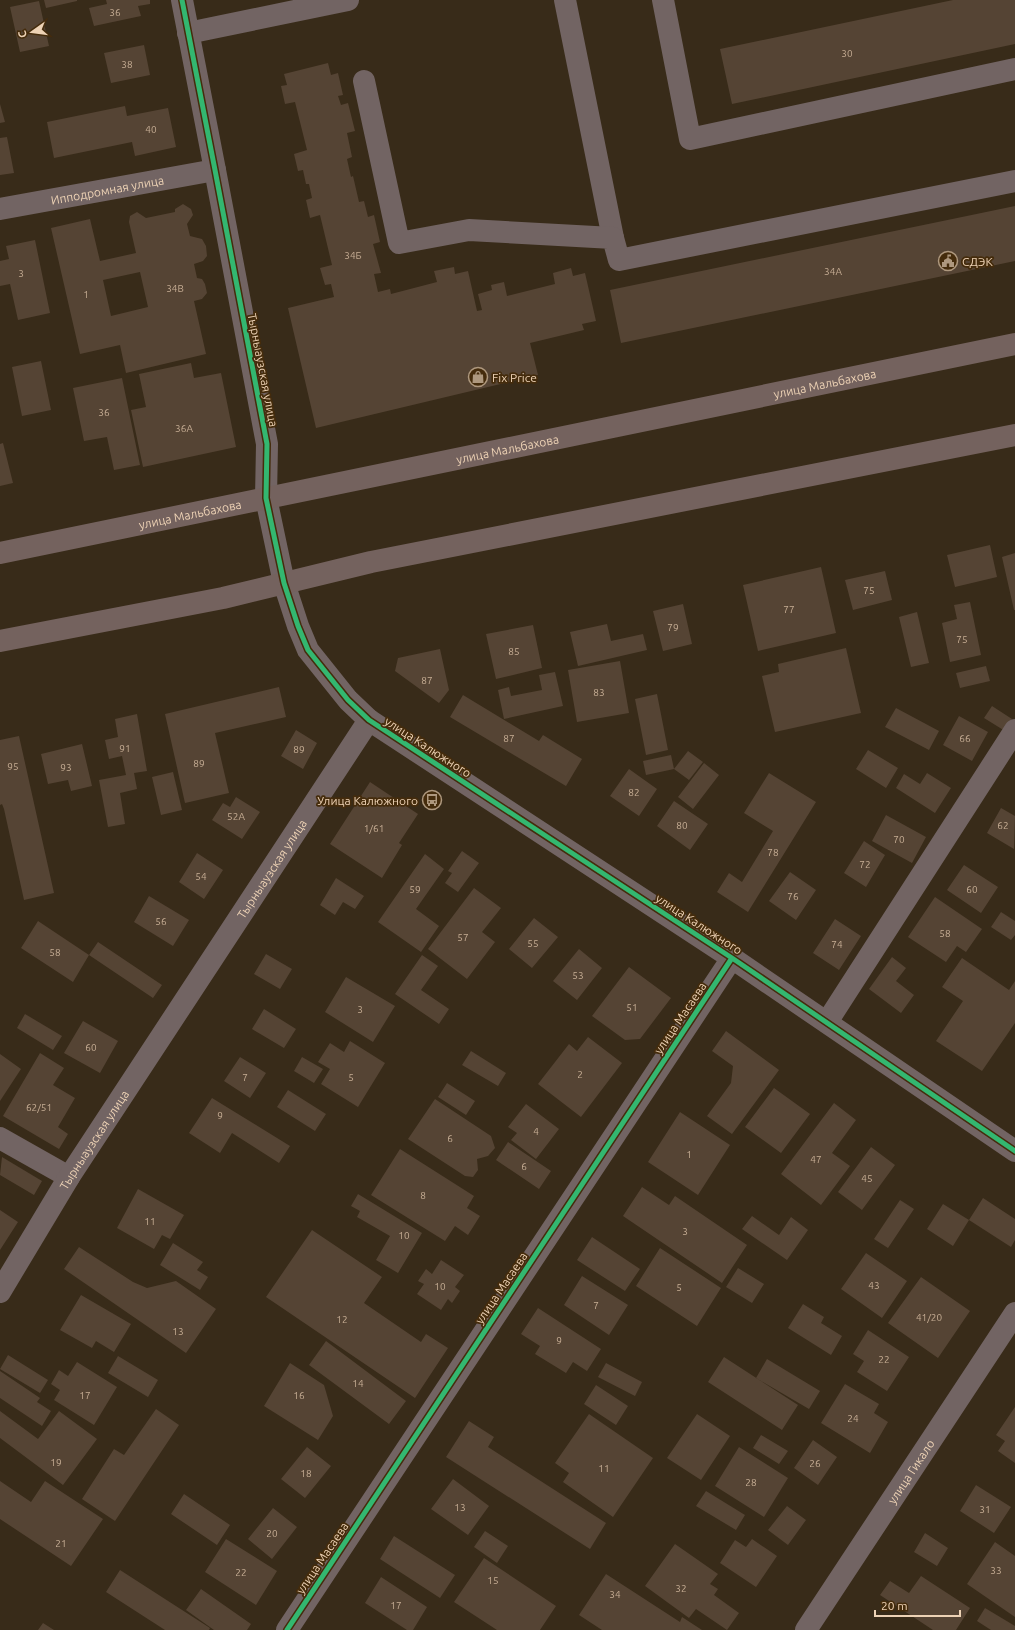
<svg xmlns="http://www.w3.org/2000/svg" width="1015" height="1630" font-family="Ubuntu,sans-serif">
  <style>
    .building { fill: #554434; fill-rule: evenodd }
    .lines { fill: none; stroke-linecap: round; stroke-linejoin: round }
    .minor { stroke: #726463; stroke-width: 22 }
    .major { stroke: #74625e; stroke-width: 22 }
    .cycleway-casing { stroke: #452c0c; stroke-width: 8 }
    .cycleway { stroke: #33b770; stroke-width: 5 }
    .labels { text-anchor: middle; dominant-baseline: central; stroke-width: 3.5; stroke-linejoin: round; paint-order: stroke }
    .number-label { font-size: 10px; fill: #c7ae95 }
    .street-label { font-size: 12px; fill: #edd2b5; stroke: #452c0c }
    .poi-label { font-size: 12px; fill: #edd2b5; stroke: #452c0c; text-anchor: start }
  </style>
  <rect width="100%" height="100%" fill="#382b19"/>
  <path class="building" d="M44,0H77V1L46,8Z
    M106,0H150V4L138,6L141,16L94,26L89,8L107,4Z
    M953,0H1015V44L732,104L720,49Z
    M39,1L49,46L20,52L10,7Z
    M144,45L150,75L111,83L104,53Z
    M328,63L331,75L338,73L343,95L338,96L341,105L348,103L355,131L347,133L352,157L347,159L351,177L353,176L359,202L364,201L368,217L374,215L380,242L373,244L381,273L374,274L378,292L390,289L391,294L437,282L434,271L454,267L455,274L468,271L477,311L482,310L478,294L492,290L491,285L504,282L507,296L555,284L553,273L571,268L573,276L585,273L596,321L582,324L584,330L530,343L538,375L316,428L288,308L334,297L331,284L325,285L320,268L332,265L320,215L310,218L306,200L312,198L309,184H306L303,170L298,171L294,154L307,150L295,102L285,104L281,86L287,85L284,74Z
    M0,104L5,122L0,123Z
    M125,106L127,116L168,108L176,147L135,156L132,142L54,158L47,122Z
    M7,137L14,173L0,175V138Z
    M183,204L191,209L193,215L187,224L190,236L202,239L206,246L207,256L203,261L194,264L197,278L202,279L205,284L207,293L202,299L194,301L206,354L126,373L120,345L80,354L51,228L90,219L100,261L136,253L129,222L130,216L137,212L146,218L175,212V209ZM140,272L148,307L111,316L103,280Z
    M1015,206V261L621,343L610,290Z
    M35,240L50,313L18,320L10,284L0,286V261L9,259L6,246Z
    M41,361L51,410L22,416L12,367Z
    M191,363L194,378L221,373L236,447L143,467L131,410L146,407L139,374Z
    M122,378L140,465L114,470L107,437L84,441L73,388Z
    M3,443L13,483L0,486V444Z
    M990,545L997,577L955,587L947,555Z
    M1015,553V610H1014L1002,557Z
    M821,567L836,633L758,651L743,585Z
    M885,571L892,600L853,610L845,580Z
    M970,602L981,655L950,662L942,623L957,619L954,605Z
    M683,604L692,644L663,651L653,611Z
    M917,612L929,663L911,667L899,617Z
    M607,624L611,641L643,634L647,650L578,666L570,632Z
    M533,625L542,668L496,679L486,634Z
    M846,648L861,713L775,732L762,676L779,672L778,664Z
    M440,649L449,690L439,703L395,671L398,658Z
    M620,661L629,713L577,722L568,670Z
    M986,666L990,681L960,688L956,673Z
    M555,672L563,706L504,719L498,690L509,687L511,696L542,690L539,675Z
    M279,687L286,717L215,733L229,793L185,803L165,714Z
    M657,694L668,750L646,755L635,699Z
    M463,695L539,741L543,735L582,759L566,786L450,717Z
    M992,706L1012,719L1005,731L984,718Z
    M896,708L939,731L929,750L885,727Z
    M137,714L147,771L134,773L137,789L120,793L125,824L108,827L99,780L126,775L122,756L109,759L105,740L118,737L115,719Z
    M959,716L988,732L972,761L943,745Z
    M296,730L317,743L303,769L281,756Z
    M19,736L54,893L24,900L4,809L2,804L0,805V740Z
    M82,744L92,786L71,791L68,780L48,784L41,754Z
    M868,750L898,768L886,788L856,769Z
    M688,751L703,762L689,780L674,769Z
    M671,755L674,769L646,775L643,761Z
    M704,763L719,775L693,809L678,797Z
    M629,769L657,789L639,816L610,796Z
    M173,772L182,810L161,815L152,777Z
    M769,773L816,802L748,912L717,892L729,873L742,882L773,831L744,813Z
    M927,773L951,788L935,813L896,788L904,774L920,784Z
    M370,782L418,814L399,843L402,845L382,878L330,844Z
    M236,797L260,812L242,839L212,820L223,803L230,807Z
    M674,801L708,824L690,850L657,826Z
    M1001,808L1015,816L1014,849L987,833Z
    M886,815L926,837L912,863L872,841Z
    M864,841L885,855L866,887L844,873Z
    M462,851L479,863L458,892L445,883L452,873L448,871Z
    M197,853L223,870L204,899L179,882Z
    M425,854L444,869L416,909L439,926L421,952L378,922Z
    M964,865L998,887L981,913L947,890Z
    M790,872L816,890L796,920L769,901Z
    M336,878L364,896L355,909L343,902L335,915L320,905Z
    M474,888L501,908L482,932L495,942L467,979L428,949Z
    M149,896L189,920L173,946L134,922Z
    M935,897L982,929L966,952L957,946L946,962L908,937Z
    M1001,912L1015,921V935L1011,940L991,927Z
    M534,918L558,937L532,968L509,949Z
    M835,919L861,936L839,970L813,953Z
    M38,921L89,955L73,982L21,948Z
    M98,942L162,985L153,998L89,955Z
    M579,949L602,968L577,1000L553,981Z
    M266,954L292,969L280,989L254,974Z
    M422,955L438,966L421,990L449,1009L439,1024L395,994Z
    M892,957L906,968L896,981L914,995L901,1013L869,989Z
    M962,958L1009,990L1015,981V1023L982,1071L936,1041L963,1001L942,987Z
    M629,967L671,998L640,1039L625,1040L592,1016Z
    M346,977L395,1006L373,1042L325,1012Z
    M264,1009L296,1029L284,1048L252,1029Z
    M25,1014L62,1036L53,1050L17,1028Z
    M83,1021L118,1041L100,1073L64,1053Z
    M726,1031L779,1070L732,1134L707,1116L731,1083L733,1066L712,1051Z
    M588,1037L622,1063L581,1117L538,1084L569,1044L577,1051Z
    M350,1041L385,1063L358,1107L321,1084L330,1069L318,1062L330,1043L344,1052Z
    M471,1051L506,1073L498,1086L462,1065Z
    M40,1053L64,1068L53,1085L75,1098L58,1127L68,1134L59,1149L3,1116Z
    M0,1054L21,1069L0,1101Z
    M240,1057L266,1073L250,1098L224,1081Z
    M302,1057L323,1069L314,1083L294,1071Z
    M447,1083L475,1101L466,1115L438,1097Z
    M774,1088L810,1114L781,1153L745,1127Z
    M288,1090L326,1114L315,1131L277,1107Z
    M212,1098L290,1146L279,1163L232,1133L220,1153L189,1133Z
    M435,1099L491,1136L495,1148L488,1156L477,1159L478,1170L473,1177L465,1176L408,1139Z
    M834,1103L856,1120L832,1153L850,1166L821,1205L781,1174Z
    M526,1104L559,1129L536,1159L511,1140L517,1133L508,1127Z
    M680,1112L730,1145L698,1195L648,1162Z
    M508,1142L551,1171L539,1189L496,1160Z
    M871,1147L895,1165L862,1210L838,1192Z
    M400,1149L474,1196L467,1208L480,1216L468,1235L455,1226L445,1241L371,1195Z
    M2,1157L42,1181L34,1195L0,1175Z
    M642,1187L669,1205L675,1196L747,1245L722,1283L623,1216Z
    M138,1189L184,1215L170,1239L162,1235L154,1249L117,1228Z
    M358,1194L422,1233L398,1273L376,1260L390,1236L357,1217L360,1211L351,1206Z
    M983,1198L1015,1219V1240L1011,1247L969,1220Z
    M900,1200L914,1209L888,1248L874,1239Z
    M943,1204L969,1220L953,1246L927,1229Z
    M0,1210L18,1222L0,1250Z
    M752,1216L779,1235L791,1217L808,1230L787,1260L742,1229Z
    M312,1230L382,1277L364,1303L421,1342L426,1334L448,1348L415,1398L266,1297Z
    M592,1237L640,1269L625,1291L577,1260Z
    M173,1243L203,1262L197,1270L208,1277L200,1290L160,1265Z
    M79,1247L133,1282L147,1288L176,1281L216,1309L186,1353L64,1269Z
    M660,1248L721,1288L697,1326L636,1286Z
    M866,1253L907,1281L882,1318L841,1289Z
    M441,1260L464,1275L455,1287L460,1291L452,1303L448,1299L441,1310L417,1294L424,1284L418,1281L426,1269L432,1274Z
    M738,1268L764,1284L752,1303L726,1287Z
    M582,1276L628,1305L609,1335L564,1305Z
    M921,1277L970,1311L938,1358L888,1323Z
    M81,1295L131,1324L114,1352L96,1341L92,1348L60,1330Z
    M803,1304L824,1317L821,1323L842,1336L831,1355L788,1328Z
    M538,1308L601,1349L587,1371L573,1362L566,1373L535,1354L540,1346L521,1334Z
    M868,1330L909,1357L887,1391L857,1372L864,1361L853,1354Z
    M326,1341L406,1401L389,1424L309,1365Z
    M8,1355L48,1380L40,1393L0,1369Z
    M118,1356L158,1380L148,1397L108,1373Z
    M724,1357L798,1405L782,1430L708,1382Z
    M767,1359L820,1391L809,1409L756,1378Z
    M77,1362L117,1387L94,1425L54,1400L60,1390L51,1384L59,1370L68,1376Z
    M290,1363L324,1385L333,1416L318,1440L264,1406Z
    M606,1363L642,1382L635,1396L598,1377Z
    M0,1371L40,1398L37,1402L51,1411L42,1426L0,1398Z
    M845,1384L879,1404L874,1413L888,1422L870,1453L821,1423Z
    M596,1385L628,1406L616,1425L584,1404Z
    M1015,1407V1463L998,1451L1005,1441L996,1435Z
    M156,1409L179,1425L115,1521L82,1499L114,1449L124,1455Z
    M0,1411L38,1439L59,1411L97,1439L63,1485L0,1438Z
    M589,1414L653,1458L613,1517L563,1482L569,1473L555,1463Z
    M697,1414L730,1436L701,1480L667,1458Z
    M469,1421L494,1437L488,1447L606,1523L590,1549L446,1457Z
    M761,1435L788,1451L779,1464L753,1448Z
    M813,1440L837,1457L818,1485L794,1468Z
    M307,1447L331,1466L305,1498L281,1479Z
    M739,1447L788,1478L764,1517L715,1486Z
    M453,1479L489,1506L468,1535L431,1509Z
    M0,1481L31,1502L45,1481L103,1519L71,1566L0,1519Z
    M976,1485L1011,1507L994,1533L960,1511Z
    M706,1491L745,1515L736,1530L696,1506Z
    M184,1494L230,1525L217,1545L171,1514Z
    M787,1506L806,1520L788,1545L768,1530Z
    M273,1508L297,1527L272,1559L248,1539Z
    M485,1531L508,1546L497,1563L474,1547Z
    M925,1533L948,1548L937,1566L914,1552Z
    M394,1536L455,1575L440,1598L380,1559Z
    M226,1539L277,1571L256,1605L205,1572Z
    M752,1539L777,1556L756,1587L720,1563L735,1540L746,1547Z
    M995,1542L1015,1556V1617L967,1584Z
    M675,1544L718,1574L710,1584L718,1589L714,1595L739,1613L727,1630L696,1609L689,1618L645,1586Z
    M484,1558L556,1606L540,1630H497L454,1602Z
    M120,1570L210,1628L209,1630H165L106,1592Z
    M606,1574L680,1622L682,1617L702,1630H602L579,1615Z
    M921,1576L970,1608L956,1630H933L880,1595L890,1581L909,1593Z
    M381,1577L427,1607L413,1630H407L365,1603Z
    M201,1589L251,1624L247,1630H214L186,1610Z
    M985,1608L1015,1626V1630H991L977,1621Z
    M43,1623L54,1630H38Z"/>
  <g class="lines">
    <g class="minor">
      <path d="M182,0L215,170L267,444L266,498L284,583L298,626L308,650L348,700L369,720L732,958L1015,1151"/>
      <path d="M565,0L613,238"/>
      <path d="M663,0L690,139L1015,69"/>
      <path d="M188,33L348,0"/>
      <path d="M364,81L399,243L469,230L613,238L619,260L1015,181"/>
      <path id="s1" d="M0,209L215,170"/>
      <path d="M827,1022L1015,730"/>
      <path d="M0,1138L69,1177"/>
      <path id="s2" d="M0,1292L69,1177L369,720"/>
      <path d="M287,1630L732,958"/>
      <path id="s3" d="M806,1630L1015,1313"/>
    </g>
    <g class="major">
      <path id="s4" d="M0,553L1015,344"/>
      <path d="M0,641L223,598L371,562L1015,435"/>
    </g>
    <g class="cycleway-casing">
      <path id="cycleway" d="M182,0L215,170L267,444L266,498L284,583L298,626L308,650L348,700L369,720L732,958L1015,1151
        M287,1630L732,958"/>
    </g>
    <use href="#cycleway" class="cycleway"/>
  </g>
  <defs>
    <g id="civic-ring" transform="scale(1)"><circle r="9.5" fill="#452c0c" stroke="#ae987e" stroke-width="1.5"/><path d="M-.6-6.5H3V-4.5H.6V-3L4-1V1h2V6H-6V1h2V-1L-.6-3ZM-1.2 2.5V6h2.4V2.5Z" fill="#ae987e"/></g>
    <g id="shop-ring" transform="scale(1)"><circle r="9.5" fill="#452c0c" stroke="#ae987e" stroke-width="1.5"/><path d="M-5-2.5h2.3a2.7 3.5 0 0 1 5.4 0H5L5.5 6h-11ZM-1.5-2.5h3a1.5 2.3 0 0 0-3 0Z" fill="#ae987e"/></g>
    <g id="bus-ring" transform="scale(1)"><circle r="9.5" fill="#452c0c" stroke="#ae987e" stroke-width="1.5"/><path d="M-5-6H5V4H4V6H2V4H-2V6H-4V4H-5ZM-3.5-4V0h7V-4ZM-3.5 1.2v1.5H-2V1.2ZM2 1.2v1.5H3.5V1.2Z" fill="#ae987e"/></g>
  </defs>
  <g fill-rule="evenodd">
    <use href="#civic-ring" x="948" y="261"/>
    <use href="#shop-ring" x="478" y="377"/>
    <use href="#bus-ring" x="432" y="800"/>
  </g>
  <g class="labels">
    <g class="number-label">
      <text x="115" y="12">36</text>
      <text x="847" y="53">30</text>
      <text x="127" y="64">38</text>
      <text x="151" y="129">40</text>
      <text x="353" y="255">34Б</text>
      <text x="833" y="271">34А</text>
      <text x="21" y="273">3</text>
      <text x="175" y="288">34В</text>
      <text x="86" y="294">1</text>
      <text x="104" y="412">36</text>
      <text x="184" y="428">36А</text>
      <text x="869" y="590">75</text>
      <text x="789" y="609">77</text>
      <text x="673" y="627">79</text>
      <text x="962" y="639">75</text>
      <text x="514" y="651">85</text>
      <text x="427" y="680">87</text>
      <text x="599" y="692">83</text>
      <text x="509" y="738">87</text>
      <text x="965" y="738">66</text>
      <text x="125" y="748">91</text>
      <text x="299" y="749">89</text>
      <text x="199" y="763">89</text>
      <text x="13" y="766">95</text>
      <text x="66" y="767">93</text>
      <text x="634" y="792">82</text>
      <text x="236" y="816">52А</text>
      <text x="682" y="825">80</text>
      <text x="1003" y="825">62</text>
      <text x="374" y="828">1/61</text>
      <text x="899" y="839">70</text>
      <text x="773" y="852">78</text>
      <text x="865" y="864">72</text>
      <text x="201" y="876">54</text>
      <text x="415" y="889">59</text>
      <text x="972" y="889">60</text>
      <text x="793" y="896">76</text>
      <text x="161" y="921">56</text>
      <text x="945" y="933">58</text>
      <text x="463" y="937">57</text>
      <text x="533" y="943">55</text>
      <text x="837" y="944">74</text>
      <text x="55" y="952">58</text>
      <text x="578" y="975">53</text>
      <text x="632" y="1007">51</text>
      <text x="360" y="1009">3</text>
      <text x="91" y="1047">60</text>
      <text x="580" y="1074">2</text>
      <text x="245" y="1077">7</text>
      <text x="351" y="1077">5</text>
      <text x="39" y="1107">62/51</text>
      <text x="220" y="1115">9</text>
      <text x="536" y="1131">4</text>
      <text x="450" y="1138">6</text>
      <text x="689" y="1154">1</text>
      <text x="816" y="1159">47</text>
      <text x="524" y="1166">6</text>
      <text x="867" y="1178">45</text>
      <text x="423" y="1195">8</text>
      <text x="150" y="1221">11</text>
      <text x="685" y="1231">3</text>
      <text x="404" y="1235">10</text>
      <text x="874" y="1285">43</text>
      <text x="440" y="1286">10</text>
      <text x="679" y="1287">5</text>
      <text x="596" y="1305">7</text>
      <text x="929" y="1317">41/20</text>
      <text x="342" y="1319">12</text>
      <text x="178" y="1331">13</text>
      <text x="559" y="1340">9</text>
      <text x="884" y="1359">22</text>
      <text x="358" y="1383">14</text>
      <text x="85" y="1395">17</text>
      <text x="299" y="1395">16</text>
      <text x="853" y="1418">24</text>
      <text x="56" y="1462">19</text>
      <text x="815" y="1463">26</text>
      <text x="604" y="1468">11</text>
      <text x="306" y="1473">18</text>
      <text x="751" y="1482">28</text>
      <text x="460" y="1507">13</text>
      <text x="985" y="1509">31</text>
      <text x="272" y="1533">20</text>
      <text x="61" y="1543">21</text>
      <text x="996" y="1570">33</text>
      <text x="241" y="1572">22</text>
      <text x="493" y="1580">15</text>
      <text x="681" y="1588">32</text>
      <text x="615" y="1594">34</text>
      <text x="396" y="1605">17</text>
    </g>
    <g class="street-label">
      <text stroke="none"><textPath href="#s1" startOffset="109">Ипподромная улица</textPath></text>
      <text transform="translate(263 370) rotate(79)">Тырныаузская улица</text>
      <text stroke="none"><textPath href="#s4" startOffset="842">улица Мальбахова</textPath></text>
      <text stroke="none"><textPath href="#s4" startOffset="518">улица Мальбахова</textPath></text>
      <text stroke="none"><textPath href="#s4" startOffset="194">улица Мальбахова</textPath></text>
      <text transform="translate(428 747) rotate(33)">улица Калюжного</text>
      <text stroke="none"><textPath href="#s2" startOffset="503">Тырныаузская улица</textPath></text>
      <text transform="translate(699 924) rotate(33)">улица Калюжного</text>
      <text transform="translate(680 1018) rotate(-56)">улица Масаева</text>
      <text stroke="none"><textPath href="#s2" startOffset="179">Тырныаузская улица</textPath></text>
      <text transform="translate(501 1288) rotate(-56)">улица Масаева</text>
      <text stroke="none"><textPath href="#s3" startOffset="190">улица Гикало</textPath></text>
      <text transform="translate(322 1558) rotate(-56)">улица Масаева</text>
    </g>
    <g class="poi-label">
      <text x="962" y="261">СДЭК</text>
      <text x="492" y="377">Fix Price</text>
      <text x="418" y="800" text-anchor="end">Улица Калюжного</text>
    </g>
  </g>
  <g transform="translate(32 32) rotate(256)" stroke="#452c0c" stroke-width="3" paint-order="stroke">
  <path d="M0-3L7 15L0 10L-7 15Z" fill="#edd2b5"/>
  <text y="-6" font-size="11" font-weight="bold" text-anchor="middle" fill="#edd2b5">С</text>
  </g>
  <path d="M875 1610v6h85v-6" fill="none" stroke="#edd2b5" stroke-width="2"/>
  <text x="881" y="1610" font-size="12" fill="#edd2b5" stroke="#452c0c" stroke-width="3" paint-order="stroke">20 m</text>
</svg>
